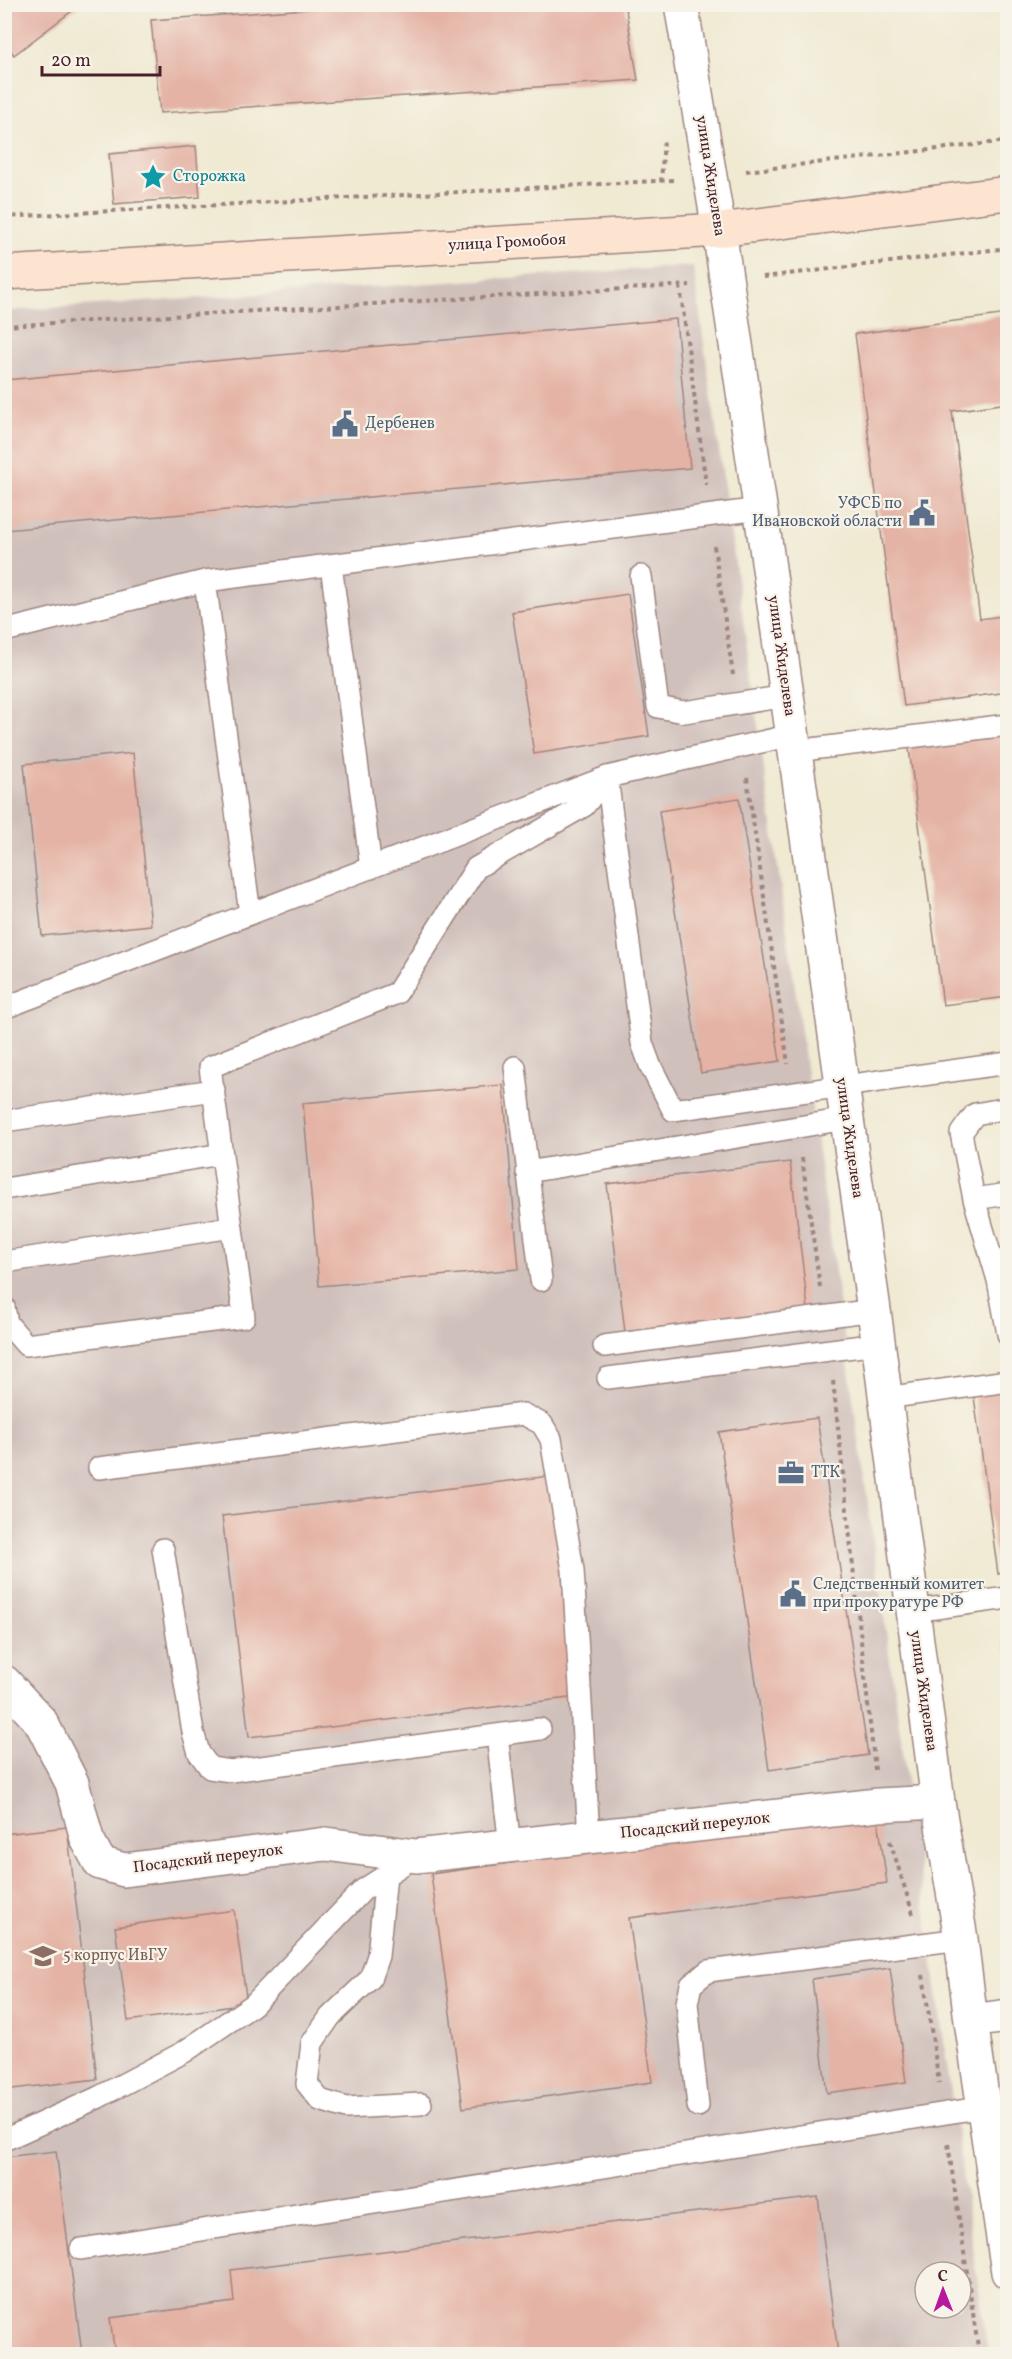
<svg xmlns="http://www.w3.org/2000/svg" width="1012" height="2359" font-family="Vollkorn,serif">
  <style>
    .industrial { fill: #d0c0bb; fill-rule: evenodd }
    .building { fill: #e4b3a5 }
    .lines { fill: none; stroke-linecap: round; stroke-linejoin: round }
    .lane-casing { stroke: #9d847f; stroke-width: 24 }
    .street-casing { stroke: #9d847f; stroke-width: 36 }
    .secondary-casing { stroke: #9d847f; stroke-width: 36 }
    .path { stroke: #9d847f; stroke-width: 4; stroke-dasharray: 4.5 4.5; stroke-linecap: butt }
    .lane { stroke: #fff; stroke-width: 21 }
    .street { stroke: #fff; stroke-width: 33 }
    .secondary { stroke: #fde4d1; stroke-width: 33 }
    .labels { text-anchor: middle; dominant-baseline: central; stroke-width: 4.5; stroke-linejoin: round; paint-order: stroke }
    .street-label { font-size: 16px; fill: #4a1f2b; stroke: #f7f3e8 }
    .culture-label { font-size: 16px; fill: #0d838f; stroke: #f7f3e8; text-anchor: start }
    .service-label { font-size: 16px; fill: #4e5e75; stroke: #f7f3e8; text-anchor: start }
    .education-label { font-size: 16px; fill: #785e54; stroke: #f7f3e8; text-anchor: start }
  </style>
  <rect width="100%" height="100%" fill="#f7f3e8"/>
  <filter id="ink" filterUnits="userSpaceOnUse"><feTurbulence type="fractalNoise" baseFrequency=".0167" numOctaves="2"/><feDisplacementMap in="SourceGraphic" scale="12" xChannelSelector="R" yChannelSelector="G"/><feConvolveMatrix kernelMatrix="1 2 1 2 8 2 1 2 1" color-interpolation-filters="sRGB"/></filter>
  <filter id="wash" filterUnits="userSpaceOnUse"><feTurbulence type="fractalNoise" baseFrequency=".008" numOctaves="4" result="noise"/><feDisplacementMap in="SourceGraphic" scale="24" xChannelSelector="R" yChannelSelector="G"/><feGaussianBlur stdDeviation="1.35" result="paint"/><feColorMatrix in="noise" values="0 0 0 0 0 0 0 0 0 0 0 0 0 0 0 0 0 1.4 0 .05"/><feComposite in="paint" operator="in"/></filter>
  <g filter="url(#wash)">
    <rect width="100%" height="100%" fill="#f0ead3"/>
    <path class="industrial" d="M693,266L988,2354H5V311ZM925,2272H961V2308H925Z"/>
    <g id="blocks">
      <path class="building" d="M4,4H81L14,55L4,42Z
        M382,4H625L638,80L160,113L151,20Z
        M196,146L200,197L114,204L109,154Z
        M1008,314V403L952,411L980,619L1008,615V692L904,706L855,334Z
        M676,319L690,468L5,530V380Z
        M628,594L649,736L534,754L512,612Z
        M1008,729V997L943,1005L908,741Z
        M133,753L151,925L42,936L24,764Z
        M739,798L780,1061L701,1073L659,811Z
        M503,1085L519,1269L319,1286L303,1103Z
        M790,1162L808,1309L625,1332L607,1184Z
        M1008,1385V1572L998,1574L973,1389Z
        M817,1418L868,1755L769,1770L719,1432Z
        M550,1476L577,1697L249,1737L222,1516Z
        M1008,1628V1652H1006L1003,1629Z
        M877,1812L887,1883L629,1918L652,2082L463,2108L431,1874Z
        M67,1827L97,2079L4,2090V1834Z
        M234,1910L247,2004L128,2021L115,1927Z
        M890,1968L906,2082L827,2093L812,1979Z
        M56,2151L82,2354H4V2157Z
        M818,2197L838,2354H115L110,2318L234,2302L231,2270Z"/>
    </g>
  </g>
  <g filter="url(#ink)">
    <use href="#blocks" fill-opacity="0" stroke="#9d847f" stroke-width="1.5"/>
    <g class="lines">
      <g class="lane-casing">
        <path id="lane" d="M331,565L371,868
          M641,576L658,707L684,712L787,696
          M205,581L250,914
          M4,631L205,581L760,509
          M795,751L1008,725
          M4,1008L607,777L792,735
          M515,1067L541,1280
          M1008,1108L975,1114L961,1133L974,1199L998,1280L1008,1334
          M4,1121L214,1090
          M527,1172L846,1119
          M4,1189L222,1154
          M974,1199L1008,1194
          M4,1262L232,1227
          M4,1307L7,1323L26,1345L244,1317L210,1067L397,993L476,868L584,806L607,777L642,1043L650,1065L673,1110L1008,1063
          M604,1346L874,1310
          M608,1378L878,1344
          M885,1398L1008,1381
          M99,1468L523,1414L542,1424L551,1439L573,1570L589,1837
          M163,1549L193,1732L199,1753L210,1768L231,1771L540,1729
          M913,1611L1008,1598
          M497,1735L510,1846
          M386,1875L378,1956L370,1979L330,2017L312,2043L307,2084L320,2100L346,2108L421,2104
          M698,2106L687,2003L691,1985L708,1971L961,1939
          M4,2140L97,2098L184,2052L253,2005L363,1890L416,1856
          M81,2249L985,2107"/>
      </g>
      <g class="street-casing">
        <path id="street" d="M681,4L719,230L766,547L874,1310L938,1802L961,1939L971,2021L1008,2272
          M4,1682L41,1722L72,1783L87,1839L100,1863L124,1870L326,1844L416,1856L878,1805L938,1802
          M971,2021L1008,2016"/>
      </g>
      <g class="secondary-casing">
        <path id="secondary" d="M4,273L719,230L1008,193"/>
      </g>
      <path class="path" d="M746,171L1008,141
        M661,182L664,140
        M4,217L673,180
        M763,277L1008,248
        M680,286L706,485
        M4,326L690,285
        M714,546L733,675
        M747,778L788,1064
        M802,1158L820,1287
        M833,1381L875,1770
        M890,1841L913,1914
        M923,1975L939,2083
        M948,2144L979,2354"/>
      <use href="#lane" class="lane"/>
      <use href="#street" class="street"/>
      <use href="#secondary" class="secondary"/>
    </g>
  </g>
  <defs>
    <g id="sight-bare" transform="scale(2.07)"><path d="M0-6L1.8-2.2L6-1.7L2.9 1.2L3.7 5.4L0 3.3L-3.7 5.4L-2.9 1.2L-6-1.7L-1.8-2.2Z" fill="#0f9aa8" stroke="#f7f3e8" stroke-width="2.5" paint-order="stroke"/></g>
    <g id="civic-bare" transform="scale(2.07)"><path d="M-.6-6.5H3V-4.5H.6V-3L4-1V1h2V6H-6V1h2V-1L-.6-3ZM-1.2 2.5V6h2.4V2.5Z" fill="#5c6f8a" stroke="#f7f3e8" stroke-width="2.5" paint-order="stroke"/></g>
    <g id="office-bare" transform="scale(2.07)"><path d="M-6-3h4V-5.5h4V-3h4V5H-6ZM-1-4.5V-3h2v-1.5ZM-6 0V1H6V0Z" fill="#5c6f8a" stroke="#f7f3e8" stroke-width="2.5" paint-order="stroke"/></g>
    <g id="university-bare" transform="scale(2.07)"><path d="M0-5L7-2L0 1L-7-2ZM-4 1L0 2.5L4 1V4Q0 6-4 4Z" fill="#8d6e63" stroke="#f7f3e8" stroke-width="2.5" paint-order="stroke"/></g>
  </defs>
  <g fill-rule="evenodd">
    <use href="#sight-bare" x="153" y="177"/>
    <use href="#civic-bare" x="345" y="424"/>
    <use href="#civic-bare" x="922" y="513"/>
    <use href="#office-bare" x="791" y="1473"/>
    <use href="#civic-bare" x="793" y="1594"/>
    <use href="#university-bare" x="43" y="1956"/>
  </g>
  <g class="labels">
    <g class="street-label">
      <text transform="translate(710 176) rotate(81)">улица Жиделева</text>
      <text transform="translate(507 243) rotate(-3)">улица Громобоя</text>
      <text transform="translate(781 656) rotate(82)">улица Жиделева</text>
      <text transform="translate(849 1138) rotate(82)">улица Жиделева</text>
      <text transform="translate(923 1691) rotate(82)">улица Жиделева</text>
      <text transform="translate(695 1826) rotate(-6)">Посадский переулок</text>
      <text transform="translate(208 1859) rotate(-7)">Посадский переулок</text>
    </g>
    <g class="culture-label">
      <text x="173" y="177">Сторожка</text>
    </g>
    <g class="service-label">
      <text x="365" y="424">Дербенев</text>
      <text x="902" y="504" text-anchor="end">УФСБ по<tspan x="902" dy="18">Ивановской области</tspan></text>
      <text x="811" y="1473">ТТК</text>
      <text x="813" y="1585">Следственный комитет<tspan x="813" dy="18">при прокуратуре РФ</tspan></text>
    </g>
    <g class="education-label">
      <text x="63" y="1956">5 корпус ИвГУ</text>
    </g>
  </g>
  <rect width="1012" height="2359" fill="none" stroke="#f7f3e8" stroke-width="24"/>
  <g transform="translate(943 2290) rotate(359)"><circle r="28" fill="#f7f3e8" stroke="#b29e9c" stroke-width="1.5"/>
  <path d="M0-4.5L10 22L0 15L-10 22Z" fill="#b5179e"/>
  <text y="-9" font-size="16" font-weight="bold" text-anchor="middle" fill="#4a1f2b">С</text>
  </g>
  <path d="M42 66v9h118v-9" fill="none" stroke="#4a1f2b" stroke-width="3"/>
  <text x="51" y="66" font-size="18" fill="#4a1f2b" stroke="#f7f3e8" stroke-width="4.5" paint-order="stroke">20 m</text>
</svg>
